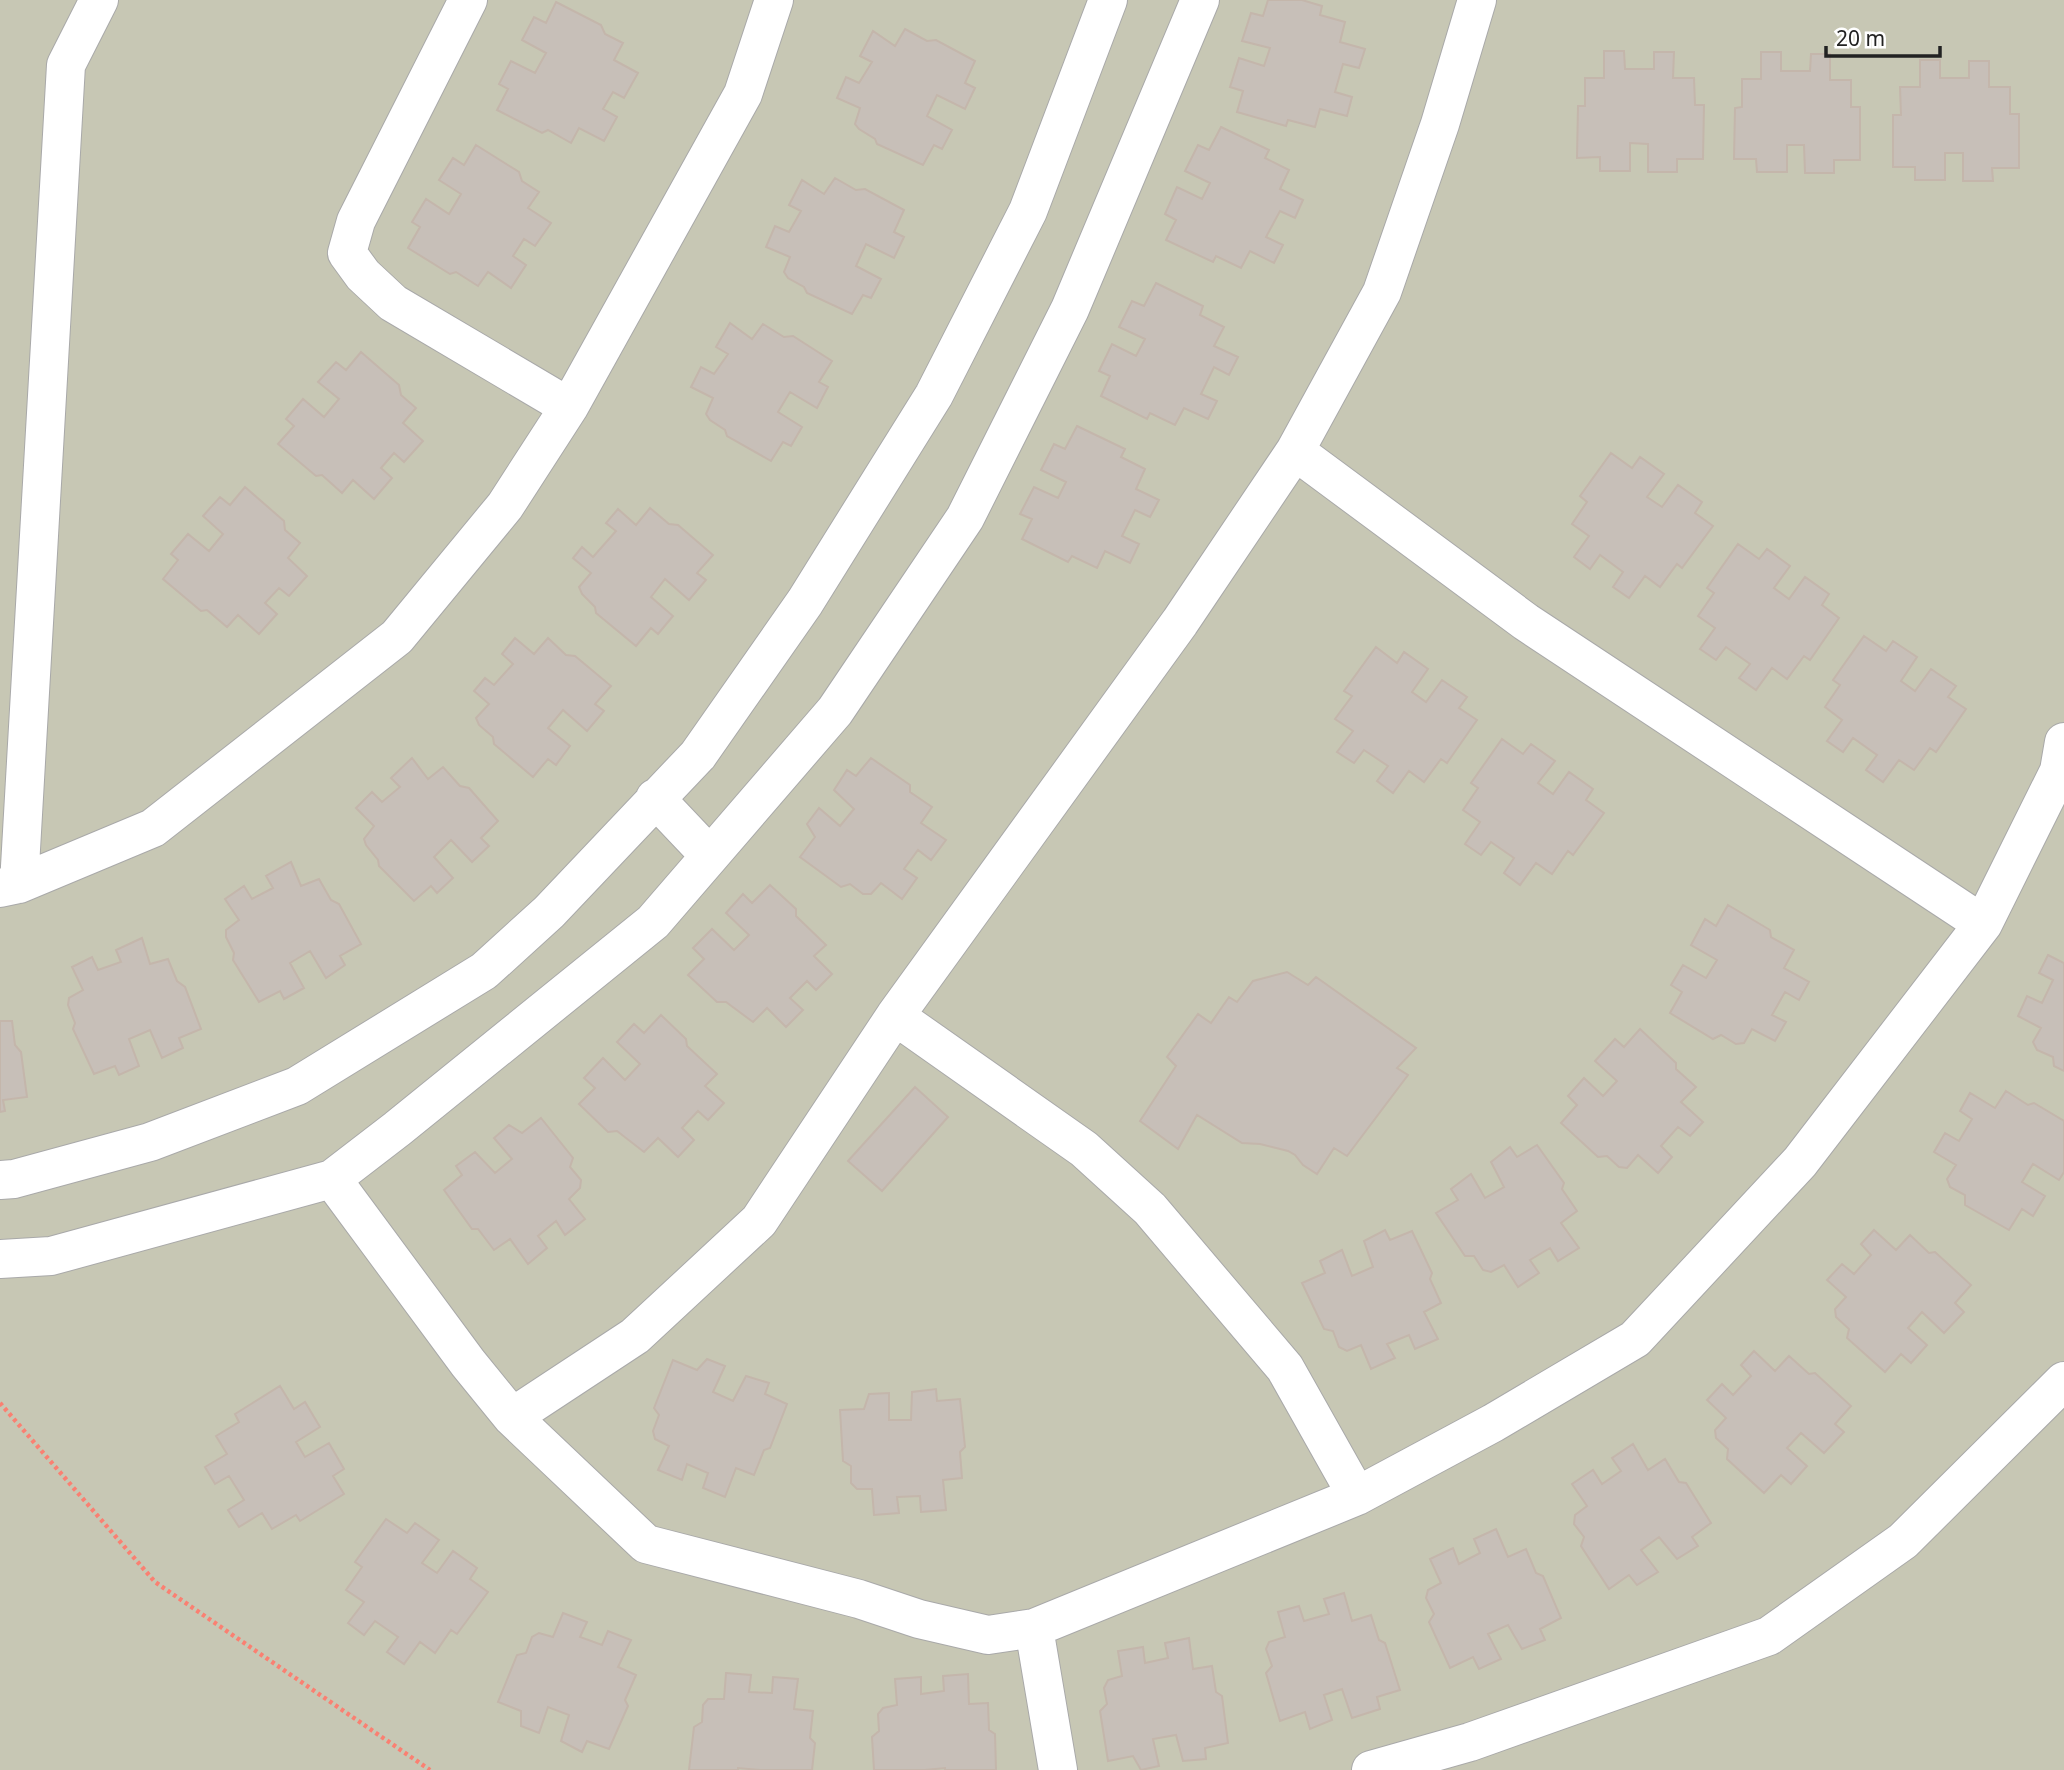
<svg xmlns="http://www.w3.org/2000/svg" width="2064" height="1770" font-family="'Noto Sans',sans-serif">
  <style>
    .construction { fill: #c7c7b4 }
    .building { fill: #c7bfb8; stroke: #c4b6ab; stroke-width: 2 }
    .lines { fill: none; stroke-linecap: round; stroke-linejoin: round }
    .minor-casing { stroke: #a9a9a9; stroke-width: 40 }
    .path { stroke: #fa8072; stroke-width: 4.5; stroke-dasharray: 3.5 3.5; stroke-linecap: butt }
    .minor { stroke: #fff; stroke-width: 38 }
  </style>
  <rect width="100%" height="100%" fill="#f2efe9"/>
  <path class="construction" d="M0,0H2064V1770H0Z"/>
  <path class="building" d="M1268,0H1302L1322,6L1320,15L1345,22L1340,42L1365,49L1359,68L1343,64L1335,92L1352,97L1347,116L1320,109L1315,127L1288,120L1286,126L1237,112L1243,91L1230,87L1239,58L1264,66L1270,48L1242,41L1251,13L1263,16Z
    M556,2L601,25L605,34L623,43L614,60L638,73L624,98L613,92L603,109L617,117L604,141L579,128L571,143L548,130L542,133L497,110L508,89L499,84L511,61L535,73L546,53L522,40L534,17L546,23Z
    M905,29L927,41L936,40L975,61L965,83L975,88L965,109L937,95L927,116L952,130L942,149L934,145L923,165L877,144L875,139L859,129L855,124L860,108L837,98L846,77L859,83L872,62L860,56L873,31L895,46Z
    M1604,51H1624L1625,69H1654V52H1674L1673,78H1694L1695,105H1704L1703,159H1677V172H1648V144L1630,143V171H1600V157L1577,158L1578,106H1585V78H1604Z
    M1761,52H1781V71H1810L1811,54H1830V80H1851V107H1860V160H1834V173H1805L1804,145H1787V172H1757L1756,159H1734L1735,108L1742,107V79H1761Z
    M1920,60H1940V78H1969V61H1989V87H2010V114H2019V168H1992L1993,181H1963V153H1945V180H1915V167H1893V115H1901L1900,87H1920Z
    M1221,127L1269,150L1265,158L1289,170L1280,189L1303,200L1295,218L1280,211L1266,237L1283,245L1274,263L1250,251L1241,268L1216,256L1213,262L1166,240L1176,220L1165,214L1177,187L1202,199L1210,183L1185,171L1198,145L1209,150Z
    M476,145L519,172L522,181L539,192L528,208L551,223L535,246L524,239L513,256L526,265L511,288L488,272L478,286L456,272L450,274L408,248L420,227L412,222L426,199L449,214L461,194L439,180L453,158L464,165Z
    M835,178L856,190L865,189L904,210L894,232L904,237L894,258L866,244L856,266L881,279L871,298L863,295L852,314L807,293L804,287L788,278L784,272L790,257L766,247L775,226L789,232L801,211L789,205L802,180L824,194Z
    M1156,283L1203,306L1200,315L1224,327L1214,346L1238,357L1229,375L1214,367L1201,394L1217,401L1208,419L1184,408L1175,425L1150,413L1147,419L1101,396L1110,376L1099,371L1112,344L1136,356L1145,339L1119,327L1132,301L1144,306Z
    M730,323L752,339L763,324L784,337L793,336L832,361L819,382L828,387L817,408L790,392L778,412L802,427L791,446L783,442L771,461L727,436L725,430L710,420L706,414L713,398L691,387L701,367L714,374L728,354L716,347Z
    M361,352L399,385L401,395L416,408L403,423L423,441L404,462L394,453L381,468L392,478L374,499L353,480L342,493L322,475L316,476L278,444L294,426L286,419L303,399L324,417L339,399L318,382L336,362L346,370Z
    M1077,426L1125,449L1121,457L1145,469L1136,489L1159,500L1150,517L1135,510L1122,536L1139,544L1130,563L1105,551L1097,568L1072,556L1068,562L1022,539L1032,519L1020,514L1034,487L1058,498L1066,482L1041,470L1054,444L1065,449Z
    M1611,453L1632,468L1640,457L1664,474L1647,497L1662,507L1678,485L1702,502L1695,513L1713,526L1682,568L1677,564L1660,587L1645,576L1629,598L1613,587L1623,572L1600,555L1590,569L1574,557L1589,536L1572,524L1587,502L1580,496Z
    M245,487L284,521L285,530L300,543L288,558L307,576L289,596L279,588L265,603L277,614L259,634L238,615L227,627L207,610L201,611L163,579L178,560L171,554L188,534L209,551L223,534L203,516L220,497L230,505Z
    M650,508L669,524L678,525L713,555L697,573L706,580L689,600L665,579L651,597L673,616L658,634L651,628L636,646L596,613L595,607L582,594L579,587L591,573L573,558L582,547L593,557L616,531L606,523L618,509L636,525Z
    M1738,544L1759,559L1767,549L1790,566L1774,588L1789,599L1805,577L1829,594L1822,605L1839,618L1810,660L1804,656L1787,679L1772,668L1756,690L1739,678L1750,664L1726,647L1716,660L1700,649L1715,628L1698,616L1714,593L1707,588Z
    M1864,636L1886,651L1893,641L1917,657L1901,681L1915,691L1931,669L1956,686L1948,697L1966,709L1936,752L1930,748L1914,770L1899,760L1883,782L1866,770L1877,755L1853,738L1843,752L1827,741L1842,720L1825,707L1840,685L1833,680Z
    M515,638L534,654L548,638L566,655L575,656L611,686L595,704L604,711L587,731L563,710L548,728L570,746L556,765L548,759L533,777L494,744L493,737L479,725L476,718L489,704L474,691L485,678L494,685L513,664L502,654Z
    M1376,647L1397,663L1404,652L1428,669L1412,692L1426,702L1442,680L1467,697L1459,708L1477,720L1447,763L1441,759L1424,782L1409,771L1393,793L1377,781L1388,766L1364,750L1354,763L1337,752L1353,731L1335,719L1352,696L1344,691Z
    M1502,739L1523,754L1531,744L1555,761L1538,783L1553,794L1569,772L1593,789L1586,800L1604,813L1573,855L1568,851L1552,874L1536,863L1520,885L1504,873L1514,858L1491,842L1481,855L1465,844L1480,822L1463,810L1478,788L1471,783Z
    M412,758L428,779L443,767L460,786L469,788L498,821L481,838L489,846L472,862L451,840L434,857L453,878L437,893L431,886L414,901L379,866L378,860L366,845L364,839L374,826L356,808L372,792L382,802L400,787L391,778Z
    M871,758L910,785V792L932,807L921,823L946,840L931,860L918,850L904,869L917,878L902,899L881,883L871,894H863L850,884L841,887L800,857L815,837L807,824L819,808L840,826L854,809L834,790L847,770L856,776Z
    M291,862L301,886L319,879L331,900L339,904L361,944L340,956L345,965L326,978L310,951L290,963L304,988L284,999L280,991L259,1002L233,960L234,953L226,937V930L239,920L225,899L244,886L252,899L273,888L266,876Z
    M770,885L796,909V916L826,945L814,956L832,974L816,990L807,981L790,998L803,1010L786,1027L767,1008L753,1022L726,1002H717L688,975L704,959L693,948L712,929L734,950L749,935L726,913L743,894L752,903Z
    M1728,905L1770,930L1771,937L1794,950L1784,968L1809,982L1799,1000L1785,992L1772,1015L1786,1022L1775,1041L1752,1029L1744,1043L1736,1044L1721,1035L1713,1039L1670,1013L1682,992L1671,985L1683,965L1706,978L1717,960L1691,945L1705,919L1716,926Z
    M142,938L150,964L168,959L177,981L185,987L201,1029L179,1038L183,1048L162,1058L150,1030L129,1039L139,1066L119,1075L115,1066L94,1074L73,1029L75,1023L68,1005L69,998L83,990L72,967L92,957L98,970L121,962L116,950Z
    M2048,955L2064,963V1071L2054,1066L2053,1057L2037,1050L2033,1042L2041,1028L2018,1016L2027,996L2042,1003L2053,980L2039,973Z
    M1287,972L1308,985L1316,977L1416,1048L1397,1068L1408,1075L1347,1156L1334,1148L1317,1174L1303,1165L1295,1155L1288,1151L1260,1144L1242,1143L1197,1115L1178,1149L1140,1121L1176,1066L1167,1057L1198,1014L1211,1023L1229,997L1237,1002L1253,981Z
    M661,1015L686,1039L687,1046L717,1074L705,1086L724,1103L708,1120L698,1111L682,1128L694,1140L678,1157L658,1138L644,1152L617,1131L608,1132L579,1104L595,1088L584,1078L603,1058L625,1080L640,1064L617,1042L634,1024L644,1033Z
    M0,1021H12L15,1045L21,1052L27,1097L3,1100L5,1111L0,1112Z
    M1640,1029L1676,1063V1069L1696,1087L1681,1102L1703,1122L1690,1136L1678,1127L1661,1146L1672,1157L1658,1173L1638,1155L1627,1168L1619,1167L1607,1156L1598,1157L1561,1123L1577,1105L1568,1096L1584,1078L1603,1096L1617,1081L1595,1061L1615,1039L1624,1047Z
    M915,1087L948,1117L882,1191L848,1161Z
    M2006,1091L2028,1105L2034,1103L2064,1121V1172L2059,1180L2033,1164L2022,1182L2045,1196L2033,1216L2022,1209L2009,1230L1965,1205V1195L1950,1187L1947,1179L1956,1165L1934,1152L1945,1133L1959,1141L1972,1119L1960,1111L1970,1093L1995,1108Z
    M541,1118L573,1158L570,1167L581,1180L580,1188L569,1199L585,1219L565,1235L556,1221L538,1236L547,1248L528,1264L510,1239L494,1250L478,1229H472L444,1190L462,1175L456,1166L475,1152L495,1173L512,1159L494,1138L509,1125L522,1133Z
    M1537,1145L1564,1183L1562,1189L1577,1211L1561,1223L1579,1248L1558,1261L1550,1248L1530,1260L1539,1273L1518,1287L1504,1265L1491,1272L1483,1270L1474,1256H1465L1436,1213L1458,1200L1451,1189L1471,1174L1485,1198L1504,1187L1491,1162L1510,1147L1517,1157Z
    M1385,1230L1390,1240L1412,1231L1432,1273L1430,1279L1441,1303L1424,1312L1438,1339L1415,1349L1409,1335L1387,1344L1395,1358L1371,1369L1361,1345L1347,1351L1339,1347L1333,1331L1324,1329L1302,1283L1325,1273L1320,1261L1342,1250L1352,1276L1373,1267L1364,1241Z
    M1874,1230L1896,1250L1910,1235L1929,1253L1935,1252L1971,1285L1955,1303L1964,1312L1944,1333L1922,1312L1908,1328L1927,1345L1911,1363L1901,1354L1885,1372L1847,1338L1849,1329L1836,1317L1835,1309L1846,1297L1827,1280L1842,1264L1854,1274L1871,1255L1861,1244Z
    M1754,1351L1775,1371L1789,1356L1809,1374L1815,1373L1851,1406L1835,1424L1844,1432L1824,1453L1801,1433L1787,1448L1807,1466L1791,1484L1781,1475L1764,1493L1727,1459L1728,1449L1716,1438L1715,1430L1726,1418L1707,1400L1722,1384L1733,1395L1751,1376L1741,1365Z
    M707,1359L725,1366L713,1392L733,1401L746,1376L769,1383L765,1394L787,1404L770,1448L764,1450L754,1475L736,1468L725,1497L703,1488L708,1473L687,1464L682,1480L658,1470L669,1446L655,1439L653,1431L659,1415L654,1408L673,1360L697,1370Z
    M280,1386L294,1409L305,1402L320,1427L296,1442L305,1457L329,1443L344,1469L333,1476L344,1494L300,1521L296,1515L272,1529L262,1513L239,1527L228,1510L244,1500L229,1476L215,1484L205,1467L227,1454L216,1436L239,1422L235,1414Z
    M936,1389L937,1401L960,1399L965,1447L960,1452L962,1478L943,1480L946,1510L921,1512L920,1496L897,1497L899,1513L874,1515L872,1489H857L851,1483V1466L843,1461L840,1410L864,1409L869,1394L889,1393V1420H911L912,1392Z
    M1633,1444L1648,1470L1665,1459L1679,1482L1686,1483L1711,1523L1692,1537L1698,1546L1677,1559L1659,1537L1641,1550L1658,1572L1637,1585L1629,1575L1609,1589L1581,1546L1584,1537L1574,1524L1575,1515L1587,1506L1572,1484L1593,1470L1602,1484L1621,1471L1612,1458Z
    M386,1519L407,1533L415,1523L439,1540L422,1563L437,1573L453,1551L477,1568L470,1579L488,1592L457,1634L451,1630L435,1653L420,1642L404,1664L387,1652L398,1637L375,1621L364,1635L348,1623L364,1602L346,1590L362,1567L355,1562Z
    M1496,1529L1508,1557L1526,1549L1536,1573L1543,1576L1561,1618L1540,1629L1545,1640L1522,1649L1508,1625L1488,1634L1501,1659L1479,1669L1473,1657L1450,1668L1429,1622L1434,1614L1426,1598L1428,1590L1441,1583L1430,1559L1453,1548L1459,1564L1480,1553L1474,1539Z
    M1344,1593L1352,1621L1371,1615L1379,1640L1385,1643L1400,1690L1377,1697L1380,1709L1352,1718L1342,1689L1324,1695L1332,1720L1310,1729L1305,1712L1280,1721L1266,1673L1272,1666L1266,1649L1269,1642L1285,1637L1278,1612L1299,1606L1304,1621L1329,1614L1324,1599Z
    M563,1613L587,1622L580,1637L602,1645L608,1631L631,1640L618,1667L636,1675L625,1700L628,1706L609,1749L587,1741L582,1752L561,1741L569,1715L548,1707L539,1733L521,1726V1711L498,1702L517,1655L526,1653L532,1637L539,1633L553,1637Z
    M1189,1638L1193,1669L1212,1666L1216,1692L1222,1696L1228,1743L1205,1748L1206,1759L1183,1761L1176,1735L1153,1739L1159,1766L1141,1770L1133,1756L1108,1761L1100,1711L1107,1704L1104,1688L1108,1680L1122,1676L1118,1651L1143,1647L1145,1663L1168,1658L1165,1643Z
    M726,1673L751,1675L749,1692L772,1693L773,1677L798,1679L794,1709L813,1711L810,1738L815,1743L812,1770H760L738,1768V1770H689L694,1727L702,1722L703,1705L708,1699H724Z
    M968,1674L969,1704L988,1703L989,1730L995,1734L996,1770H945V1768L925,1770H874L872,1737L879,1731L878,1714L883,1708L897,1705L895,1679L921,1677V1694L944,1691L943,1676Z"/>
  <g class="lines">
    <g class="minor-casing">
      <path id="minor" d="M468,0L356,221L347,253L363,275L393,303L569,407
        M1295,451L1526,622L1983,924
        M655,798L709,855
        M19,884L66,65L99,0
        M0,888L19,884L153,828L397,637L505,506L569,407L743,94L774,0
        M895,1016L1084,1149L1150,1209L1285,1368L1357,1496
        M332,1179L468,1363L512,1417L646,1544L859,1599L919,1619L988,1635L1034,1628L1357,1496L1493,1423L1635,1339L1800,1162L1983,924L2059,771L2064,742
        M0,1180L14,1179L150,1142L297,1086L484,971L549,912L698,755L805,602L934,395L1028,211L1108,0
        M0,1259L51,1256L332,1179L397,1129L653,922L835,711L965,518L1070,309L1200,0
        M512,1417L635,1336L759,1221L895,1016L1180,622L1295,451L1382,292L1440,124L1477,0
        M1034,1628L1058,1770
        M1371,1770L1470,1742L1769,1636L1903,1541L2064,1381"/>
    </g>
    <path class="path" d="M0,1403L155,1582L430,1770"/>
    <use href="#minor" class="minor"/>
  </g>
  <path d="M1826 46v10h114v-10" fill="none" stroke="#222222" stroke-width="3.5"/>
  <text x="1836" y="46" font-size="21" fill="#222222" stroke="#ffffff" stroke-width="5" paint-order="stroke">20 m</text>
</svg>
